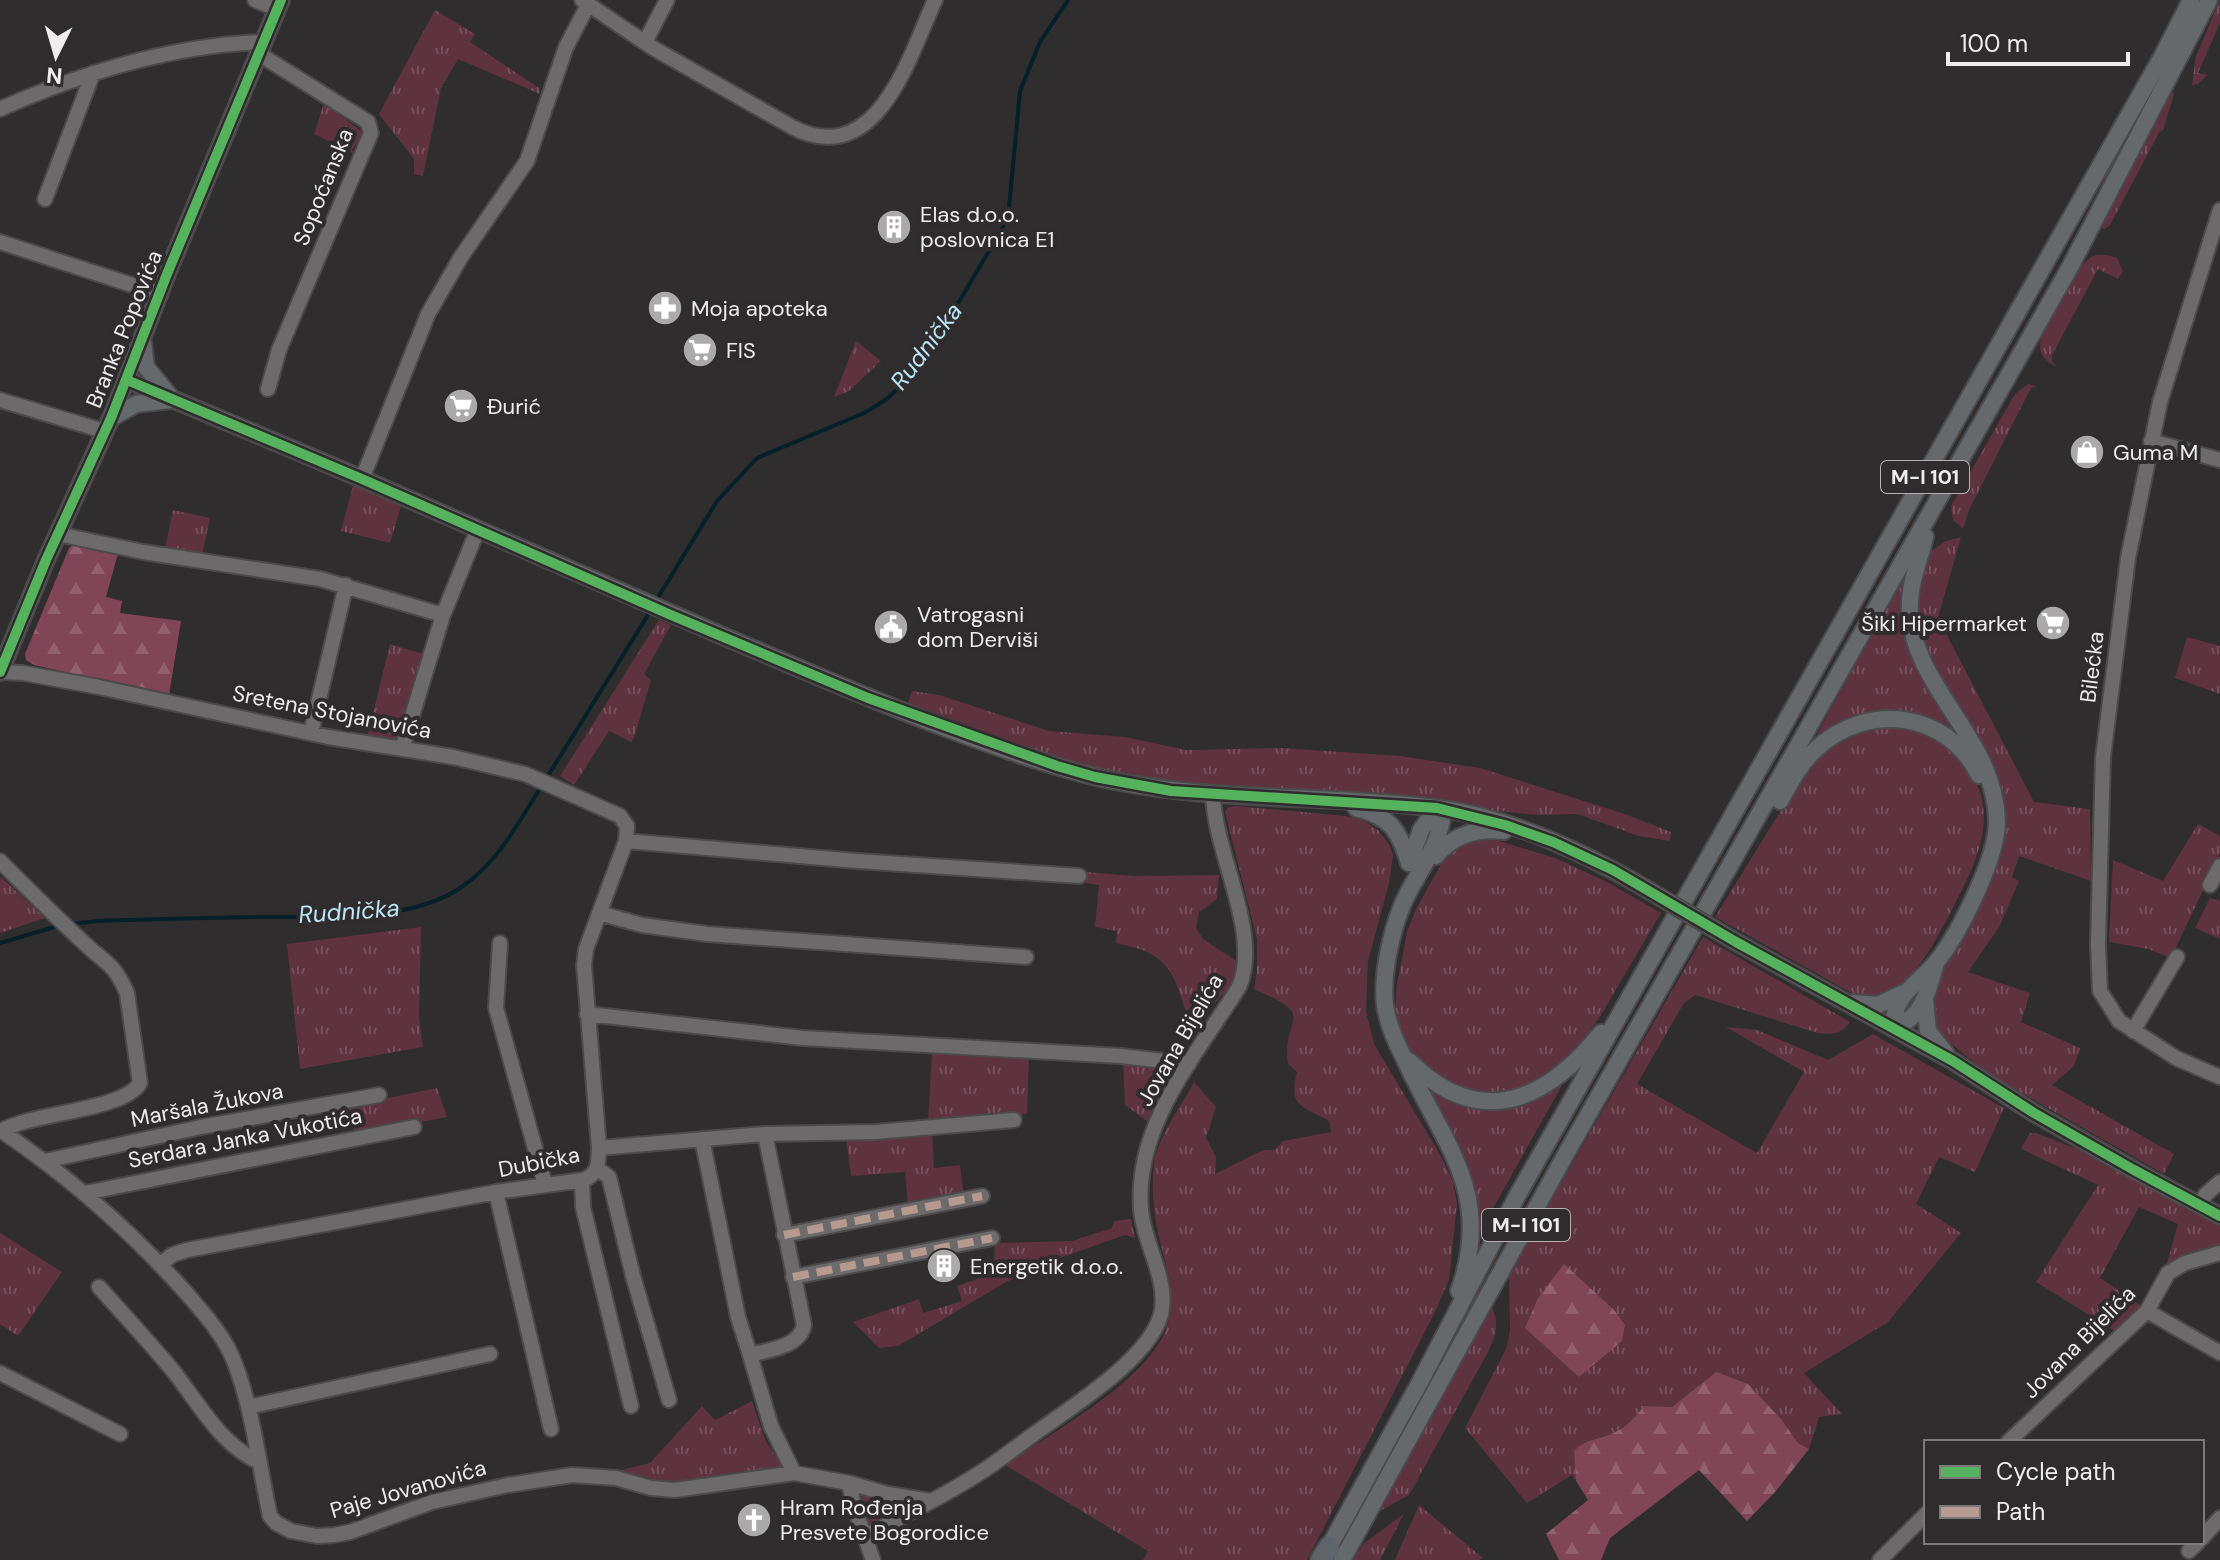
<svg xmlns="http://www.w3.org/2000/svg" width="2220" height="1560" font-family="'DM Sans',sans-serif">
  <style>
    .grass { fill: url(#grass-tufts) }
    .forest { fill: url(#forest-firs) }
    .lines { fill: none; stroke-linecap: round; stroke-linejoin: round }
    .stream { stroke: #062029; stroke-width: 4 }
    .minor-casing { stroke: #4b494a; stroke-width: 18 }
    .major-casing { stroke: #4b494a; stroke-width: 20 }
    .highway-casing { stroke: #4b494a; stroke-width: 24 }
    .minor { stroke: #6c6a6b; stroke-width: 14 }
    .major { stroke: #65696c; stroke-width: 16 }
    .highway { stroke: #5d656a; stroke-width: 20 }
    .major-bridge-casing { stroke: #4b494a; stroke-width: 20; stroke-linecap: butt }
    .major-bridge { stroke: #65696c; stroke-width: 16 }
    .quiet { stroke: #b69a8f; stroke-width: 8; stroke-dasharray: 16 8; stroke-linecap: butt }
    .cycleway-casing { stroke: #302c2d; stroke-width: 15 }
    .cycleway { stroke: #56b35d; stroke-width: 10 }
    .labels { text-anchor: middle; dominant-baseline: central; stroke-width: 8; stroke-linejoin: round; paint-order: stroke }
    .shield { fill: #302c2d; stroke: #b6b2b3; stroke-width: 2 }
    .shield-label { font-size: 20px; font-weight: bold; fill: #efeced }
    .street-label { font-size: 22px; fill: #efeced; stroke: #302c2d }
    .poi-label { font-size: 22px; fill: #efeced; stroke: #302c2d; text-anchor: start }
    .water-label { font-size: 24px; font-style: italic; fill: #bae6f6; stroke: #302c2d }
  </style>
  <defs>
    <pattern id="grass-tufts" width="24" height="20" patternUnits="userSpaceOnUse" patternTransform="scale(2)"><rect width="24" height="20" fill="#5f3240"/><path d="M3 7l-1-3M5 7V3M7 7l1-3M15 17l-1-3M17 17v-4M19 17l1-3" fill="none" stroke="#76505c"/></pattern>
    <pattern id="forest-firs" width="22" height="20" patternUnits="userSpaceOnUse" patternTransform="scale(2)"><rect width="22" height="20" fill="#814558"/><path d="M5 1l3.5 6h-7zM16 11l3.5 6h-7z" fill="#936070"/></pattern>
  </defs>
  <rect width="100%" height="100%" fill="#2f2d2e"/>
  <path class="grass" d="M2220,0V23L2198,73L2207,75L2198,84L2192,85L2196,56Z
    M435,10L475,34L470,42L539,88L540,94L458,59L441,88L423,176L414,174V159L379,114Z
    M2171,92L2174,94L2163,130L2160,131L2110,225L2105,229L2099,226Z
    M324,103L361,131V136L352,150L357,155L314,134Z
    M2106,255L2117,258L2123,272L2118,279L2098,269L2052,355V361L2057,367C2049,363 2042,358 2040,349C2037,330 2076,264 2093,256C2098,254 2101,255 2106,255Z
    M856,341L881,361L849,391L834,397Z
    M2028,384L2037,386L2031,388L1969,510L1963,529L1953,520L1951,506L2015,394Z
    M354,482L401,506L390,543L341,531Z
    M173,510L210,518L201,559L164,553Z
    M1961,537L1938,618L2034,802L2090,809L2091,881L2019,856L2012,877L2019,881L1999,927L1968,972L2030,993L2021,1022L2080,1048L2074,1066L2052,1085L2174,1154L2164,1174L1990,1075L1936,1032L1932,993L1998,857L2001,792L1921,643L1913,607L1928,553L1946,541Z
    M1907,571L1904,602L1966,743L1922,719L1817,734Z
    M659,620L671,625L644,674L651,680L634,738L631,742L609,731L574,785L560,776Z
    M2187,637L2220,646V694L2175,678Z
    M390,644L426,655L401,734L395,741L367,738Z
    M912,691L939,695L1049,731L1125,737L1186,750L1282,748L1400,756L1480,768L1625,814L1671,832L1670,841L1639,836L1577,814L1540,815L1294,791L1142,781L1058,759L908,703Z
    M1887,725C1897,726 1908,726 1918,729C1953,738 1984,779 1984,816C1984,852 1963,888 1947,919C1933,945 1914,982 1885,994C1873,999 1861,996 1850,992L1715,917L1809,765L1843,736Z
    M1236,806L1346,816L1364,821L1378,830L1390,846L1393,855L1389,883L1368,961L1366,1011L1374,1044L1442,1158L1453,1182L1457,1204L1449,1280L1433,1316L1307,1560H1143L1148,1551L1005,1465C1051,1433 1123,1394 1155,1349C1183,1311 1169,1278 1159,1237C1154,1214 1151,1188 1154,1164C1157,1138 1182,1105 1194,1082L1216,1107L1206,1138L1216,1157L1215,1174L1263,1150H1275L1283,1141L1331,1132L1329,1121C1301,1105 1288,1107 1297,1072L1288,1064C1281,1014 1321,1018 1254,989L1257,971V939L1225,812L1228,807Z
    M2198,824L2220,836V854L2171,958L2148,949L2109,942L2113,860L2163,881Z
    M1486,837L1555,858L1607,882L1661,913L1601,1015L1569,1061L1546,1080L1511,1092L1483,1094L1455,1087L1420,1064L1401,1040L1395,1011L1397,984L1407,933L1415,911L1449,850L1457,844Z
    M1086,872L1134,876L1219,875L1217,899L1199,912L1196,928L1203,939L1239,963L1238,979L1203,1015L1186,1012C1172,966 1165,953 1116,943L1117,931L1095,927L1099,885L1086,883Z
    M0,876L45,918L0,933Z
    M2210,898L2220,901V939L2195,928Z
    M421,927L419,1016L423,1047L300,1069L287,944Z
    M1703,937L1850,1022C1840,1034 1834,1035 1818,1033L1695,995L1684,1003L1637,1084L1757,1153L1804,1072L1726,1027L1757,1030L1828,1060L1873,1034L2004,1108L1975,1172L1939,1157L1916,1204L1961,1233L1888,1322L1804,1373L1842,1414L1819,1417L1809,1449L1798,1443L1782,1420L1716,1372L1672,1407L1644,1406C1633,1420 1620,1432 1603,1437C1590,1441 1584,1441 1574,1452L1576,1481L1572,1475L1527,1503L1465,1428L1507,1347L1510,1330L1509,1273Z
    M932,1053L1029,1057L1027,1114L928,1122Z
    M1123,1062L1172,1067L1177,1074L1147,1121L1125,1105Z
    M1565,1080L1473,1244L1475,1221L1418,1082L1447,1098L1464,1103Z
    M437,1088L447,1117L354,1135L349,1106Z
    M932,1133L934,1168L960,1165L964,1197L908,1207L905,1172L851,1176L846,1137Z
    M2030,1133H2036L2102,1159L2220,1224V1248L2167,1263L2178,1224L2139,1207L2100,1278L2141,1306L2118,1333L2036,1282L2098,1185L2021,1149Z
    M1131,1219L1135,1238L1125,1235L1051,1261L1006,1282L898,1346L879,1348L853,1322L919,1299L923,1313L962,1301L957,1286L994,1273L995,1243L1072,1241L1112,1228L1114,1221Z
    M0,1233L62,1272L18,1336L0,1324Z
    M1491,1306C1500,1322 1496,1336 1488,1352L1409,1495L1380,1511Z
    M752,1401L766,1442L784,1469L737,1472L670,1484L617,1471L650,1463L702,1406L715,1420Z
    M862,1494L899,1503L901,1507L872,1524L867,1523L861,1500Z
    M1419,1505L1483,1558L1479,1560H1395Z
    M1404,1514L1380,1560H1353L1363,1544Z"/>
  <path class="forest" d="M75,543L119,550L106,597L122,601L120,613L181,621L169,695L34,665L26,660L25,654L69,548Z
    M1564,1264L1615,1311L1625,1325L1622,1341L1579,1377L1525,1328L1538,1298Z
    M1716,1372L1748,1384L1782,1420L1798,1443L1809,1449L1776,1491L1747,1521L1699,1470L1610,1538L1601,1560H1559L1546,1534L1588,1500L1576,1481L1574,1451C1584,1441 1590,1441 1603,1437C1621,1432 1633,1420 1644,1406L1672,1407Z"/>
  <g class="lines">
    <path class="stream" d="M657,599L717,501L757,458L864,413L884,401L901,386L954,310L1002,229L1009,208L1020,91L1040,42L1068,0
      M546,779L648,615
      M69,924L98,921C151,919 203,918 256,917C319,916 410,924 463,886C499,861 518,823 541,787
      M0,943L61,925"/>
    <g class="minor-casing">
      <path id="minor" d="M255,0L277,9
        M582,0L653,48L792,127C877,171 909,57 935,0
        M645,42L667,0
        M259,54L368,122L371,133L279,350L268,389
        M0,109C82,73 174,45 264,42
        M45,199L93,73
        M2220,210L2160,402L2128,558L2103,757L2098,944L2100,991L2119,1021L2176,1058L2220,1077
        M0,242L160,294
        M0,400L104,431
        M2151,441L2220,460
        M362,479L428,314L461,257L527,161L566,47L588,5
        M58,534L143,552L320,579L443,615
        M0,672L23,673L99,687L328,737L453,757L525,774L620,816L627,826L626,841L586,949L584,965L599,1148C598,1164 599,1175 582,1180L496,1192L187,1250L172,1255L161,1264
        M311,733L346,585
        M402,749L443,615L478,529
        M626,841L857,861L1079,876
        M0,861C27,888 54,915 82,941C104,963 113,961 127,993L140,1083C123,1111 33,1112 1,1131
        M2210,885L2220,866
        M599,913L642,925L707,934L1026,957
        M500,943L496,1008L545,1184
        M587,1014L803,1038L1121,1056L1189,1064
        M2133,1031L2177,957
        M0,1130C70,1177 133,1233 189,1296C206,1316 224,1336 234,1361C253,1410 259,1465 270,1516L276,1523L291,1531L317,1536L334,1535L350,1532L432,1502L508,1485L572,1475L616,1478L651,1488L675,1490L794,1473L849,1483L854,1506L873,1560
        M702,1139L738,1317L750,1355C768,1350 800,1347 804,1325L765,1134
        M599,1148L765,1134L876,1132L1014,1120
        M45,1161L201,1127L379,1095
        M598,1169L609,1177L633,1276L669,1400
        M582,1180L583,1207L631,1406
        M496,1192L551,1429
        M85,1193L414,1127
        M2199,1205L2206,1194L2220,1182
        M784,1235L982,1196
        M793,1277L992,1238
        M99,1287C124,1315 150,1343 174,1372C200,1405 220,1444 259,1462
        M2147,1311L2220,1353
        M750,1355L771,1426L794,1473
        M0,1373L120,1434
        M248,1407L490,1354
        M2008,1442L2147,1311L2168,1273L2185,1263L2220,1253
        M849,1483L888,1494L930,1501
        M864,1537C901,1517 940,1498 975,1476C996,1463 1015,1448 1034,1434C1070,1408 1156,1355 1162,1309C1167,1276 1143,1242 1141,1209C1134,1125 1197,1054 1239,987C1262,933 1214,853 1213,794
        M2202,1538L2220,1518
        M2189,1551L2198,1542
        M1880,1560L1926,1514"/>
    </g>
    <g class="major-casing">
      <path id="major" d="M143,343L146,367L169,395
        M127,380C207,414 287,446 367,481C489,533 610,588 732,640C842,686 951,735 1066,769C1186,805 1313,792 1437,808C1511,818 1584,852 1648,890
        M111,418L136,404L170,400
        M0,672L46,560L111,418L167,274L281,0
        M1780,801C1790,783 1800,764 1815,750C1867,701 1947,711 1979,775
        M1356,808C1391,817 1399,830 1409,863
        M1443,810C1441,842 1423,865 1408,893C1393,921 1381,974 1385,1005C1388,1026 1397,1044 1406,1062C1444,1145 1494,1193 1459,1291
        M1436,856C1453,835 1477,828 1504,831
        M1409,863L1421,830L1437,808
        M1736,942L1953,1061L2034,1113L2134,1170L2220,1216
        M1925,999L1928,1031L1946,1054
        M1853,1003L1878,1005L1903,993
        M1893,1028C1894,991 1918,986 1938,960C1960,932 1997,858 1997,822C1996,739 1913,688 1910,612C1908,584 1920,562 1925,536
        M1893,1028C1925,1016 1926,994 1936,964
        M1409,1061C1480,1131 1545,1102 1601,1033
        M1329,1547L1419,1384L1516,1198L2163,55L2191,0
        M1342,1560L1567,1152L2069,269L2209,0"/>
    </g>
    <g class="highway-casing">
      <path id="highway" d="M1321,1560L1329,1547"/>
    </g>
    <use href="#minor" class="minor"/>
    <use href="#major" class="major"/>
    <use href="#highway" class="highway"/>
    <g class="major-bridge-casing">
      <path id="major-bridge" d="M1648,890L1736,942"/>
    </g>
    <use href="#major-bridge" class="major-bridge"/>
    <path class="quiet" d="M784,1235L982,1196
      M793,1277L992,1238"/>
    <g class="cycleway-casing">
      <path id="cycleway" d="M127,380L362,479L671,615L868,698L1057,766L1095,777L1171,791L1437,808L1505,825L1553,842L1613,870L1736,942L1953,1061L2034,1113L2134,1170L2220,1216
        M0,672L46,560L111,418L167,274L281,0"/>
    </g>
    <use href="#cycleway" class="cycleway"/>
  </g>
  <defs>
    <g id="building-disc" transform="scale(1.8)"><circle r="9.5" fill="#aca9aa" stroke="#302c2d"/><path d="M-4-6H4V6H1V3H-1V6H-4ZM-2.5-4.3h1.7v1.8h-1.7ZM.8-4.3h1.7v1.8H.8ZM-2.5-1h1.7V.8h-1.7ZM.8-1h1.7V.8H.8Z" fill="#fff"/></g>
    <g id="pharmacy-disc" transform="scale(1.8)"><circle r="9.5" fill="#aca9aa" stroke="#302c2d"/><path d="M-2-6h4v4h4v4h-4v4h-4v-4h-4v-4h4Z" fill="#fff"/></g>
    <g id="supermarket-disc" transform="scale(1.8)"><circle r="9.5" fill="#aca9aa" stroke="#302c2d"/><path d="M-6-5.5h2.5l.6 2H6L4.5 2H-2.5L-4.4-4H-6ZM-1.5 3.2a1.3 1.3 0 1 0 .1 0ZM3 3.2a1.3 1.3 0 1 0 .1 0Z" fill="#fff"/></g>
    <g id="shop-disc" transform="scale(1.8)"><circle r="9.5" fill="#aca9aa" stroke="#302c2d"/><path d="M-5-2.5h2.3a2.7 3.5 0 0 1 5.4 0H5L5.5 6h-11ZM-1.5-2.5h3a1.5 2.3 0 0 0-3 0Z" fill="#fff"/></g>
    <g id="civic-disc" transform="scale(1.8)"><circle r="9.5" fill="#aca9aa" stroke="#302c2d"/><path d="M-.6-6.5H3V-4.5H.6V-3L4-1V1h2V6H-6V1h2V-1L-.6-3ZM-1.2 2.5V6h2.4V2.5Z" fill="#fff"/></g>
    <g id="church-disc" transform="scale(1.8)"><circle r="9.5" fill="#aca9aa" stroke="#302c2d"/><path d="M-1.2-6h2.4v3.5h3.3v2.4h-3.3V6h-2.4V-.1h-3.3v-2.4h3.3Z" fill="#fff"/></g>
  </defs>
  <g fill-rule="evenodd">
    <use href="#building-disc" x="894" y="227"/>
    <use href="#pharmacy-disc" x="665" y="308"/>
    <use href="#supermarket-disc" x="700" y="350"/>
    <use href="#supermarket-disc" x="461" y="406"/>
    <use href="#shop-disc" x="2087" y="452"/>
    <use href="#supermarket-disc" x="2053" y="623"/>
    <use href="#civic-disc" x="891" y="627"/>
    <use href="#building-disc" x="944" y="1266"/>
    <use href="#church-disc" x="754" y="1520"/>
  </g>
  <g class="labels">
    <g class="shield">
      <rect x="1881" y="461" width="88" height="32" rx="6"/>
      <rect x="1482" y="1209" width="88" height="32" rx="6"/>
    </g>
    <g class="shield-label">
      <text x="1925" y="477">M-I 101</text>
      <text x="1526" y="1225">M-I 101</text>
    </g>
    <g class="street-label">
      <text transform="translate(323 187) rotate(-68)">Sopoćanska</text>
      <text transform="translate(124 329) rotate(-68)">Branka Popovića</text>
      <text transform="translate(2092 667) rotate(-83)">Bilećka</text>
      <text transform="translate(332 712) rotate(11)">Sretena Stojanovića</text>
      <text transform="translate(1180 1040) rotate(-60)">Jovana Bijelića</text>
      <text transform="translate(207 1105) rotate(-11)">Maršala Žukova</text>
      <text transform="translate(245 1138) rotate(-11)">Serdara Janka Vukotića</text>
      <text transform="translate(539 1162) rotate(-11)">Dubička</text>
      <text transform="translate(2079 1342) rotate(-45)">Jovana Bijelića</text>
      <text transform="translate(408 1489) rotate(-16)">Paje Jovanovića</text>
    </g>
    <g class="poi-label">
      <text x="920" y="214">Elas d.o.o.<tspan x="920" dy="25">poslovnica E1</tspan></text>
      <text x="691" y="308">Moja apoteka</text>
      <text x="726" y="350">FIS</text>
      <text x="487" y="406">Đurić</text>
      <text x="2113" y="452">Guma M</text>
      <text x="917" y="614">Vatrogasni<tspan x="917" dy="25">dom Derviši</tspan></text>
      <text x="2027" y="623" text-anchor="end">Šiki Hipermarket</text>
      <text x="970" y="1266">Energetik d.o.o.</text>
      <text x="780" y="1507">Hram Rođenja<tspan x="780" dy="25">Presvete Bogorodice</tspan></text>
    </g>
    <g class="water-label">
      <text transform="translate(926 346) rotate(-53)">Rudnička</text>
      <text transform="translate(349 911) rotate(-4)">Rudnička</text>
    </g>
  </g>
  <rect x="1924" y="1440" width="280" height="104" fill="#302c2d" stroke="#7c797a" stroke-width="2"/>
  <rect x="1940" y="1466" width="40" height="12" fill="#56b35d" stroke="#7c797a" stroke-width="2"/>
  <text x="1996" y="1480" font-size="24" fill="#efeced">Cycle path</text>
  <rect x="1940" y="1506" width="40" height="12" fill="#b69a8f" stroke="#7c797a" stroke-width="2"/>
  <text x="1996" y="1520" font-size="24" fill="#efeced">Path</text>
  <g transform="translate(56 56) rotate(185)" stroke="#302c2d" stroke-width="6" paint-order="stroke">
  <path d="M0-6L14 30L0 20L-14 30Z" fill="#efeced"/>
  <text y="-12" font-size="22" font-weight="bold" text-anchor="middle" fill="#efeced">N</text>
  </g>
  <path d="M1948 52v12h180v-12" fill="none" stroke="#efeced" stroke-width="4"/>
  <text x="1960" y="52" font-size="24" fill="#efeced" stroke="#302c2d" stroke-width="6" paint-order="stroke">100 m</text>
</svg>
